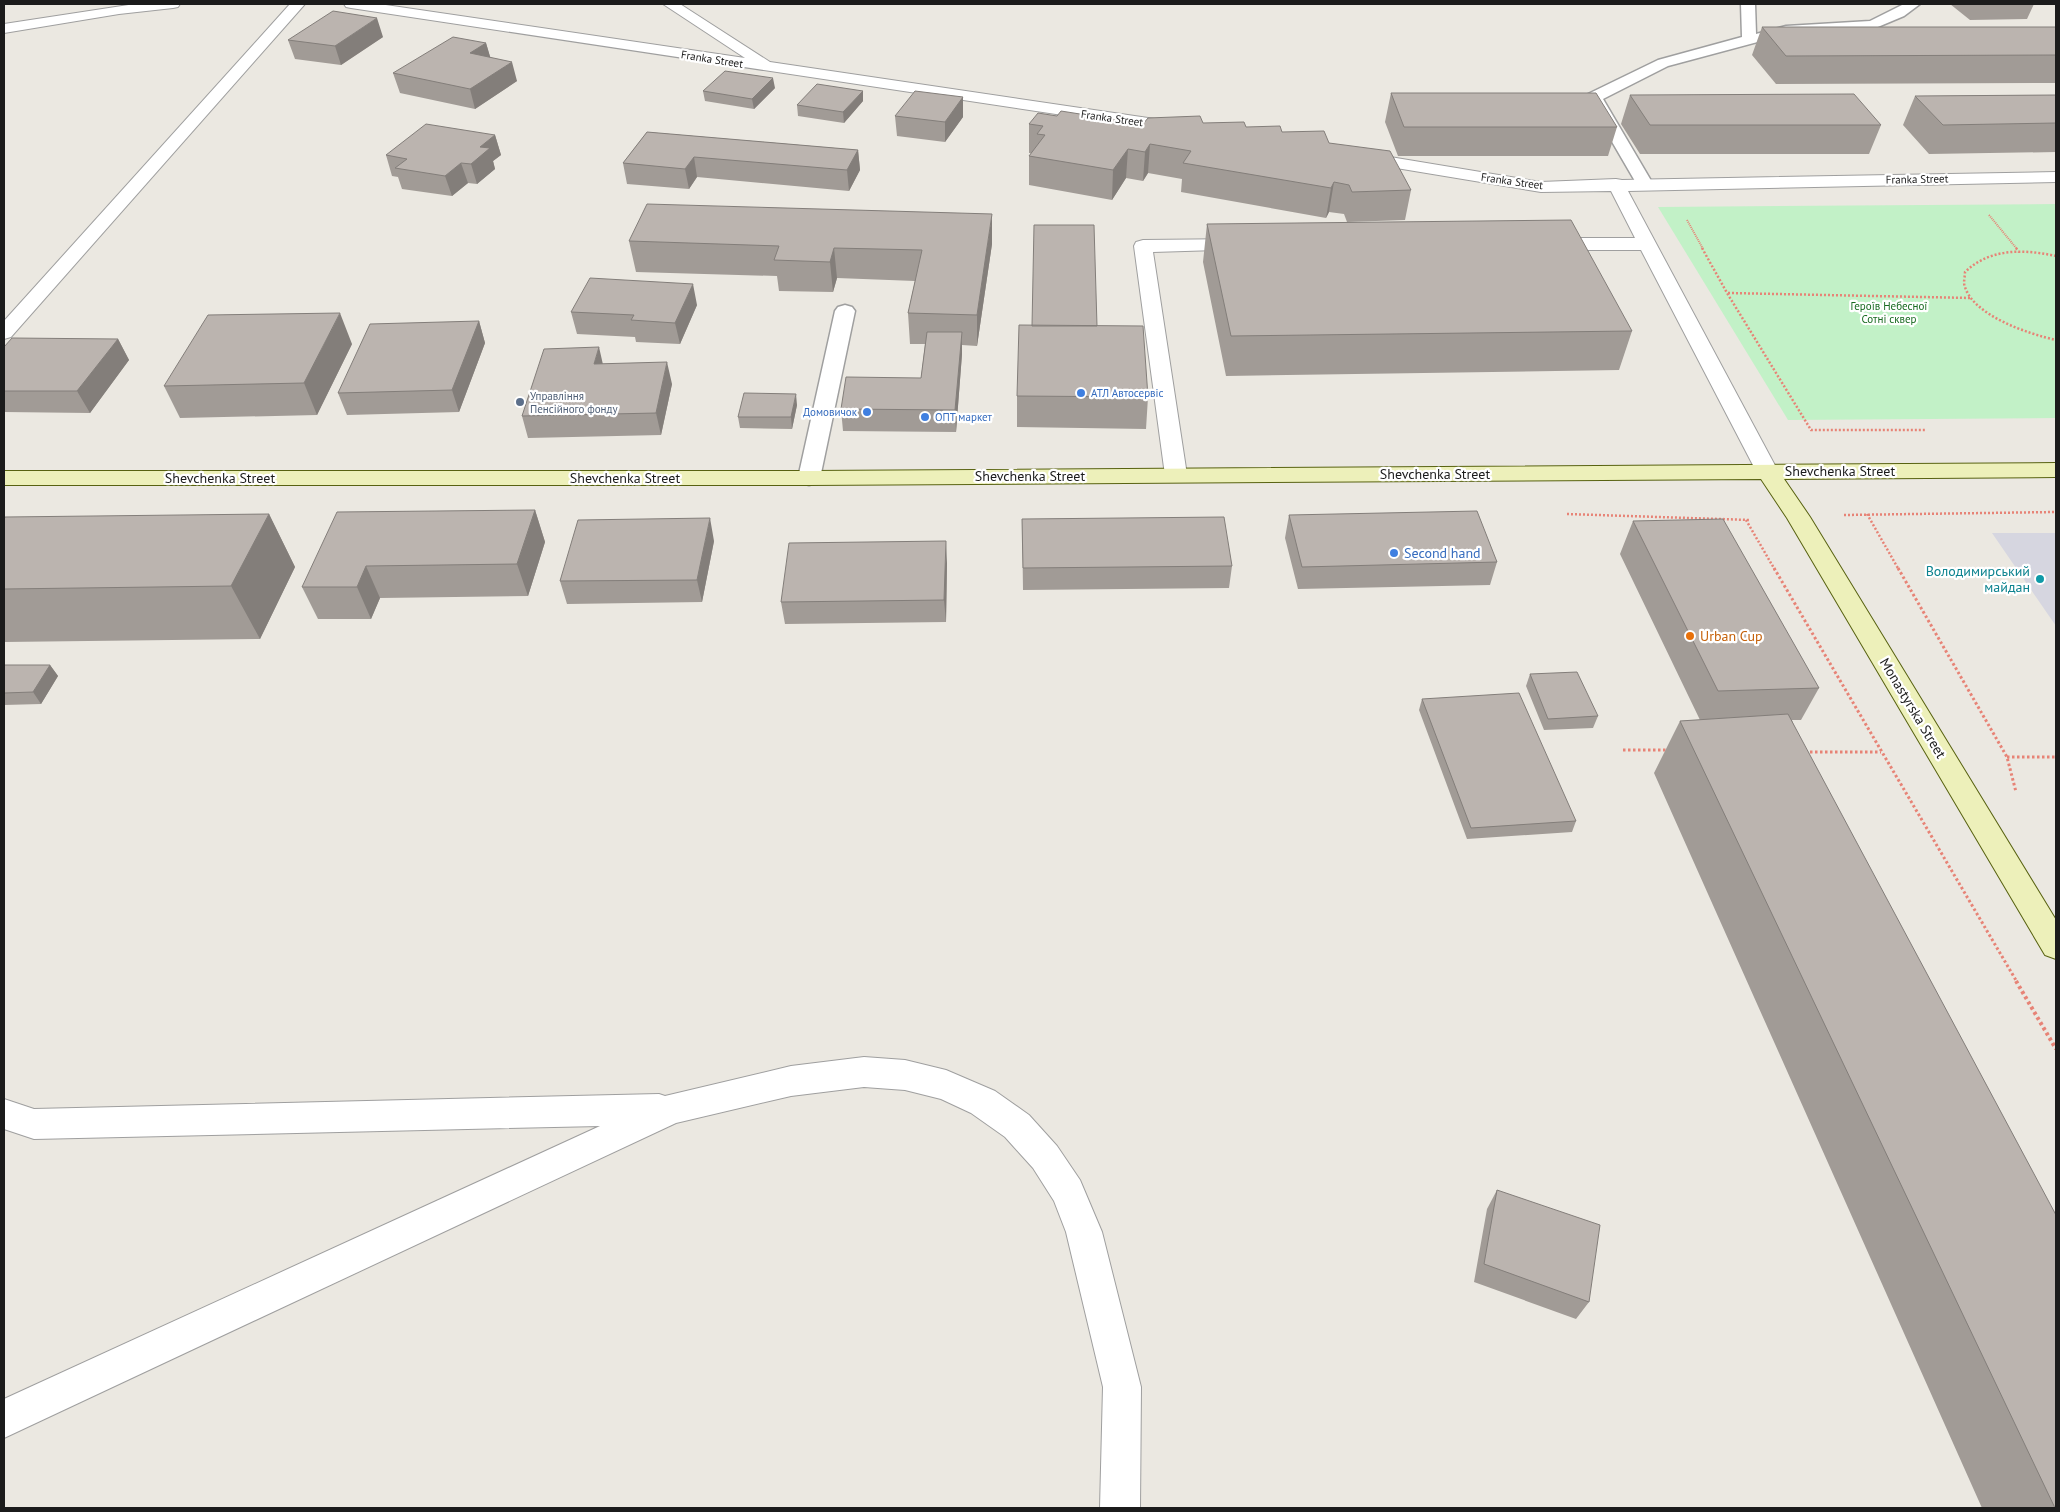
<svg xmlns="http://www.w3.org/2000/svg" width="2060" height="1512" font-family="'PT Sans',sans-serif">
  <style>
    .park { fill: #c2f1c7 }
    .plaza { fill: #d6d6e0 }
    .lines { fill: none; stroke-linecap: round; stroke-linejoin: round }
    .lane-casing { stroke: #9f9f9f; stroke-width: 3 }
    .street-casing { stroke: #9f9f9f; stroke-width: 2 }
    .secondary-casing { stroke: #586211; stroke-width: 2 }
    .path-far3 { stroke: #e78376; stroke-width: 2; stroke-dasharray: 1 1; stroke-linecap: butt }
    .path-far2 { stroke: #e78376; stroke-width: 2.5; stroke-dasharray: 2 2; stroke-linecap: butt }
    .path-far1 { stroke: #e78376; stroke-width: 3; stroke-dasharray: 2.5 2.5; stroke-linecap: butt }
    .path { stroke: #e78376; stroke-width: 4; stroke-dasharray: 3 3; stroke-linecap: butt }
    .lane { fill: #fff; fill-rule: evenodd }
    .street { fill: #fff; fill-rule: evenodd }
    .secondary { fill: #edf0ba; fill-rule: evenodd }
    .wall { fill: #a19b96 }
    .shaded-wall { fill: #837e7a }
    .building { fill: #bbb4af; stroke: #837e7a }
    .shop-dot { fill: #3f7fe0; stroke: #fff; stroke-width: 2 }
    .service-dot { fill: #5c6f8a; stroke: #fff; stroke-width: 2 }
    .culture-dot { fill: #0f9aa8; stroke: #fff; stroke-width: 2 }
    .food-dot { fill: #e8710a; stroke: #fff; stroke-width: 2 }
    .labels { text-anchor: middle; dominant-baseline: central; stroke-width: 4.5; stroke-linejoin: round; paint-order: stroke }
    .far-street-label { font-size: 11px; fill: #1b1b1b; stroke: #fff }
    .far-park-label { font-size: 11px; fill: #186a20; stroke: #fff }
    .far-shop-label { font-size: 11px; fill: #366cbe; stroke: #fff; text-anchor: start }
    .far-service-label { font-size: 11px; fill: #4e5e75; stroke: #fff; text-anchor: start }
    .street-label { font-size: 14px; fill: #1b1b1b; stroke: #fff }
    .shop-label { font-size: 14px; fill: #366cbe; stroke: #fff; text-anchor: start }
    .culture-label { font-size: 14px; fill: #0d838f; stroke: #fff; text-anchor: end }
    .food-label { font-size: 14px; fill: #c56008; stroke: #fff; text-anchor: start }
  </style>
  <rect width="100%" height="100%" fill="#ebe8e1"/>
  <path class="park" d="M2056,204V418L1788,420L1658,207Z"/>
  <path class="plaza" d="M1992,533H2056V626Z"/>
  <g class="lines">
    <g class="lane-casing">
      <path id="lane" d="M1741,4H1755L1756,34L1786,26L1870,21L1904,4H1920L1904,16L1873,29L1787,34L1668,66L1603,99L1653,184L1651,188H1639L1586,97L1588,94L1658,60L1742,37Z
        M845,305L852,307L855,311L820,478L817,483L809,485L801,483L798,478L835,311L838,307Z"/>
    </g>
    <g class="street-casing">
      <path id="street" d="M135,4H180L178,7L173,8L119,14L4,33V24Z
        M290,4H305L11,337L4,339V321Z
        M344,4H379L745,58L663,4H680L770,62L1182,123L1188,124L1190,128L1188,132L1182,133L351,8L346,7Z
        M1360,152L1541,182L1616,179L1622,180L2056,172V182L1628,191L1778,471L1775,476L1767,478L1759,476L1756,471L1641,250H1548L1541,248L1539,244L1541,240L1548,238H1635L1611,191L1541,192L1354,161L1351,157L1354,153Z
        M1242,239L1249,241L1251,245L1249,249L1153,252L1187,475L1184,480L1176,482L1168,480L1165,475L1134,246L1136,242L1143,240Z
        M864,1057L905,1060L946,1070L995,1091L1029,1115L1057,1146L1080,1180L1102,1232L1141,1387L1140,1508H1100L1103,1387L1066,1232L1054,1201L1033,1168L1005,1137L971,1113L941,1099L905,1090L864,1087L791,1096L676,1123L4,1438V1399L600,1126L34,1139L4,1129V1099L34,1109L659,1094L665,1096L791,1066Z"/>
    </g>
    <g class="secondary-casing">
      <path id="secondary" d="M2056,463V477L1784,479L1810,517L2056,920V959L2045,955L1787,518L1761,479L809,485H4V471H809Z"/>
    </g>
    <path class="path-far3" d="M1989,215L2017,249
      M1687,220L1703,249"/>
    <path class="path-far2" d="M1702,248L1727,293L1811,430H1926
      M2016,248L2019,252
      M2056,256C2024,249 1990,248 1965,272C1965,277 1963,283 1965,287C1974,316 2029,334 2056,340
      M1728,293L1971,298
      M1567,514L1750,520
      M1867,514L1899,570
      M1844,515L2056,512
      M1746,520L1775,570"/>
    <path class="path-far1" d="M1774,568L2017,982
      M1898,568L2007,757L2016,792
      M1623,750H1669
      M1805,752H1881
      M2007,757H2056"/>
    <path class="path" d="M2016,981L2056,1049"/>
    <use href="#lane" class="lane"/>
    <use href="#street" class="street"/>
    <use href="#secondary" class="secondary"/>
  </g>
  <path class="wall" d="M1950,4H2034L2027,19L1970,20Z
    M1762,27H2056V83L1776,84L1752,55Z
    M383,37L341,65L295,59L288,40Z
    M486,43L490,57L517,81L475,109L400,93L393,73Z
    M775,88L754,109L705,101L703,91Z
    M863,91V101L844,123L798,116L797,105Z
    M1391,93L1617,127L1608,156H1398L1385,122Z
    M1630,95L1881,125L1869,154H1640L1621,124Z
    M2056,95V152L1929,154L1903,125L1915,96Z
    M963,97V117L945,142L897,136L895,116Z
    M1057,116L1143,124L1203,123L1246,127L1282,132L1329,143L1411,190L1405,220L1347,222L1344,214L1329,212L1326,218L1181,192L1182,179L1148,173L1143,181L1126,178L1112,200L1029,185V156L1031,153H1029V124Z
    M647,132L858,150L860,170L849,191L697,177L689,189L627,184L623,163Z
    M495,135L501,155L493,161L495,169L477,184L468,183L452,196L402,189L398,177L392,176L386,155Z
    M1207,224L1632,331L1619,370L1226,376L1203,262Z
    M629,241L992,244L977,346L962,345V354L956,432L843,431L841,409L921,378L925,344H910L908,313L915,281L837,278L833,292L779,291L777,276L636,272Z
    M697,305L680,344L636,342L635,337L577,334L571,312Z
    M479,321L485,343L459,412L347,415L338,393Z
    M1097,326L1148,397L1146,429L1017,427V396Z
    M118,339L129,360L90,413L4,412V347Z
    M352,344L317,415L180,418L164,386Z
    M603,364L672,384L661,435L528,438L522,416Z
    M797,405L792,429L740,428L738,417Z
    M535,510L545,542L528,596L380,598L371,619H318L302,587Z
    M269,514L295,567L260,639L4,642V519Z
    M1289,515L1497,562L1490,585L1298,589L1285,538Z
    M1022,519L1232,566L1229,588L1023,590Z
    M1633,521L1819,688L1801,720H1792L2056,1508H1982L1654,773L1680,721L1700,720L1620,554Z
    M714,541L702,602L567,604L560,581Z
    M947,563L946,622L785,624L781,602Z
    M4,665H50L58,676L41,704L4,705Z
    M1530,674L1598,716L1593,728L1544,730L1526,686Z
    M1422,699L1576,821L1572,832L1467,839L1419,710Z
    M1497,1190L1589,1302L1576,1319L1474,1282L1487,1209Z"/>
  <path class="shaded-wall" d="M377,18L383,37L341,65L335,46Z
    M486,43L492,63L470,53Z
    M512,62L517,81L475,109L470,89Z
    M773,78L775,88L754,109L752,99Z
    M863,91V101L844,123L843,112Z
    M963,97V117L945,142V122Z
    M495,135L501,155L493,161L495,169L477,184L471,164L480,147Z
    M1150,144L1148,173L1143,181L1145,152Z
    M1128,149L1126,178L1112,200L1113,170Z
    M858,150L860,170L849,191L847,170Z
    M694,157L697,177L689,189L685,169Z
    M461,163L468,183L452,196L445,176Z
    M1334,182L1329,212L1326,218L1331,188Z
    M992,214V244L977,346V315Z
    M834,248L837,278L833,292L830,262Z
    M693,284L697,305L680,344L675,323Z
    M340,313L352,344L317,415L304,383Z
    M479,321L485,343L459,412L452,390Z
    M962,332V354L956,432L955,410Z
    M118,339L129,360L90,413L77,391Z
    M599,347L604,369L594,364Z
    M667,362L672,384L661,435L656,413Z
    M796,394L797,405L792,429L791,417Z
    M535,510L545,542L528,596L517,564Z
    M269,514L295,567L260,639L231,586Z
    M710,518L714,541L702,602L697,580Z
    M946,541L947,563L946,622L944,600Z
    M366,566L380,598L371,619L357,587Z
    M50,665L58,676L41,704L33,692Z"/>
  <path class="building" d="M333,11L377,18L335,46L288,40Z
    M1762,27H2056V55L1786,56Z
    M453,37L486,43L470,53L512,62L470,89L393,73Z
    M725,71L773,78L752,99L703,91Z
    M817,84L863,91L843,112L797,105Z
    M915,91L963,97L945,122L895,116Z
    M1391,93H1596L1617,127H1404Z
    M1854,94L1881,125H1650L1630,95Z
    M2056,95V123L1943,125L1915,96Z
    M1061,111L1143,124L1148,118L1200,116L1203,123L1244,122L1246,127L1280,126L1282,132L1324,131L1329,143L1390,151L1411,190L1352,192L1349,185L1334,182L1331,188L1183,163L1191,151L1150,144L1145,152L1128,149L1113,170L1029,156L1045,135L1037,134L1043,126L1029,124L1038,113L1057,116Z
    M426,124L495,135L480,147L490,148L471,164L461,163L445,176L395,168L407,159L386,155Z
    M647,132L858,150L847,170L694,157L685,169L623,163Z
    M647,204L992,214L977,315L908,313L922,250L834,248L830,262L774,260L779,246L629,241Z
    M1571,220L1632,331L1231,336L1207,224Z
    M1034,225H1094L1097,326H1032Z
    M590,278L693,284L675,323L631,320L634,315L571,312Z
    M340,313L304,383L164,386L208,315Z
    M479,321L452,390L338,393L370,324Z
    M1019,325L1143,326L1148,397L1017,396Z
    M927,332H962L955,410L841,409L846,377L921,378Z
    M12,338L118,339L77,391H4V347Z
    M599,347L594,364L667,362L656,413L522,416L544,349Z
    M744,393L796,394L791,417H738Z
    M535,510L517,564L366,566L357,587H302L337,512Z
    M1477,511L1497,562L1302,567L1289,515Z
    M269,514L231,586L4,589V519L5,517Z
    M1224,517L1232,566L1023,568L1022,519Z
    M710,518L697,580L560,581L578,520Z
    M1723,519L1819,688L1718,691L1633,521Z
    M946,541L944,600L781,602L789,543Z
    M4,665H50L33,692L4,693Z
    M1577,672L1598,716L1548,719L1530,674Z
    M1519,693L1576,821L1471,828L1422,699Z
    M1788,714L2056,1215V1508H2055L1680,721Z
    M1497,1190L1600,1225L1589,1302L1484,1264Z"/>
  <g class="shop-dot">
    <circle cx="1081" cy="393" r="5"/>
    <circle cx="867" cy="412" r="5"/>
    <circle cx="925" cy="417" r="5"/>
    <circle cx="1394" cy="553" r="5"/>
  </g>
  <circle class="service-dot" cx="520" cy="402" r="5"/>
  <circle class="culture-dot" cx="2040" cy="579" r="5"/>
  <circle class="food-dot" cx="1690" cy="636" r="5"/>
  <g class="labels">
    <g class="far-street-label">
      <text transform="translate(712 59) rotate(9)">Franka Street</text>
      <text transform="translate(1112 118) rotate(8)">Franka Street</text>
      <text transform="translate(1917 179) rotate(-1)">Franka Street</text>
      <text transform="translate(1512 181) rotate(8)">Franka Street</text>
    </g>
    <g class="far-park-label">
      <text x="1889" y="306">Героїв Небесної<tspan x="1889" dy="13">Сотні сквер</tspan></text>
    </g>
    <g class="far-shop-label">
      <text x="1091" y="393">АТЛ Автосервіс</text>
      <text x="857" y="412" text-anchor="end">Домовичок</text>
      <text x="935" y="417">ОПТ маркет</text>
    </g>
    <g class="far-service-label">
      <text x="530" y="396">Управління<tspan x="530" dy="13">Пенсійного фонду</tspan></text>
    </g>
    <g class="street-label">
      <text x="1840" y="471">Shevchenka Street</text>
      <text x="1435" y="474">Shevchenka Street</text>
      <text x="1030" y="476">Shevchenka Street</text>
      <text x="220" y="478">Shevchenka Street</text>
      <text x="625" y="478">Shevchenka Street</text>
      <text transform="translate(1913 708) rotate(59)">Monastyrska Street</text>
    </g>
    <g class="shop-label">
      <text x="1404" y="553">Second hand</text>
    </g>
    <g class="culture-label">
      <text x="2030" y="571">Володимирський<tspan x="2030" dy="16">майдан</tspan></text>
    </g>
    <g class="food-label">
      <text x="1700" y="636">Urban Cup</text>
    </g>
  </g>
  <rect width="2060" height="1512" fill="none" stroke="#1b1b1b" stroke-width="10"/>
</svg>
